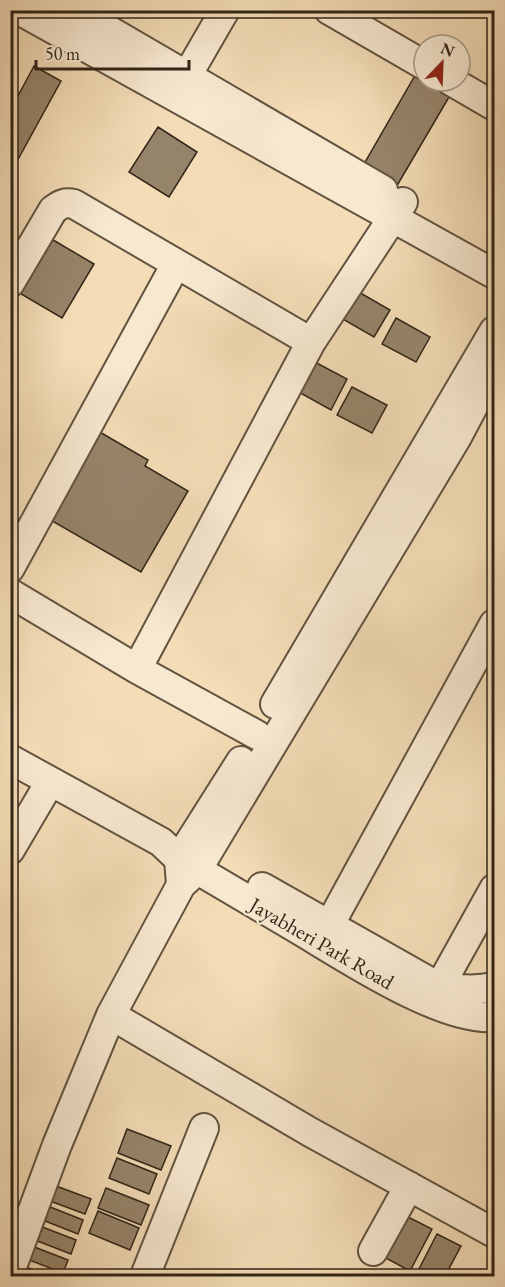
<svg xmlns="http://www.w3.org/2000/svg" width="505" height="1287" font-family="'EB Garamond',serif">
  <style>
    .building { fill: #96846a; stroke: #322518; stroke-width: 1.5 }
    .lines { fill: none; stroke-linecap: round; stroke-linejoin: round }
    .minor-casing { stroke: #625340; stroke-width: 32 }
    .minor { stroke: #f7e8d0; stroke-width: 28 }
    .labels { text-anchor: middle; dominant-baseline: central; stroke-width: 4.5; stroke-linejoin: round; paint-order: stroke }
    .street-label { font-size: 21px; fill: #322518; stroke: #f7e8d0 }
  </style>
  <rect width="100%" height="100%" fill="#f3dcb6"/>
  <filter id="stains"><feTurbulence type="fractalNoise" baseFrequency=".00333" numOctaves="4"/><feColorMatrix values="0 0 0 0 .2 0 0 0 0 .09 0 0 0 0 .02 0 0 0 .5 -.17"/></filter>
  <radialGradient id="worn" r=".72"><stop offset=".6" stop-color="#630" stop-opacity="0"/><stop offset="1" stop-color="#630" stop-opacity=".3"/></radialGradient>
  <path class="building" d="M34,66L61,81L16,163L10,160V111Z
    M417,72L424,76V81H433L452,92L398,184L364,164Z
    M158,127L197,152L169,197L129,172Z
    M48,237L94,264L62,318L16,291Z
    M350,287L390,310L374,337L334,314Z
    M396,318L430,337L416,362L382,344Z
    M311,360L347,379L331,410L295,390Z
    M352,387L387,405L372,433L337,415Z
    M98,431L148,460L145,466L188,491L141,572L47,518Z
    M127,1129L171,1146L161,1170L118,1153Z
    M117,1158L157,1174L149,1194L109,1178Z
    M48,1183L91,1199L85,1214L42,1198Z
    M106,1188L149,1205L141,1225L98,1208Z
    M40,1203L83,1220L78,1234L35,1217Z
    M98,1211L139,1228L130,1250L89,1233Z
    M404,1215L432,1229L410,1271L382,1256Z
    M32,1223L76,1240L71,1254L27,1237Z
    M437,1234L461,1246L445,1276H433L419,1269Z
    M24,1243L68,1260L63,1273L19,1256Z
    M16,1264L37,1271L35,1276H12Z"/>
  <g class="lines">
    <g class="minor-casing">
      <path id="minor" d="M19,10L494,274
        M74,10L383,190
        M329,10L424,65
        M451,81L494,106
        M177,93L225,10
        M10,283L53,210C61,204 65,202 74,204L311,342
        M10,568L176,264
        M10,593L137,669L257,735
        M137,669L311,342L403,202
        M275,704L494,331
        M10,759L161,842L179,859C220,883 260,907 301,931C346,958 443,1022 494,1017
        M10,850L50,782
        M181,885L179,859L241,761
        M262,887L428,981C450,989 470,992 494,987
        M330,924L494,624
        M440,986L494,889
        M111,1015L310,1132L494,1233
        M373,1251L409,1186
        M10,1272L57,1145L111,1015L181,885L197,870L206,855L457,437L494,367
        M145,1276L204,1128"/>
    </g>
    <use href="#minor" class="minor"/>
  </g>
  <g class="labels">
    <g class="street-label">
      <text transform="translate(322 943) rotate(30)">Jayabheri Park Road</text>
    </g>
  </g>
  <rect width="505" height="1287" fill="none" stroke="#f3dcb6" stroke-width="36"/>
  <rect x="12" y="12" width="481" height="1263" fill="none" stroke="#322518" stroke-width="3"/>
  <rect x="18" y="18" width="469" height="1251" fill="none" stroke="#322518" stroke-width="1.5"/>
  <g transform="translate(442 63) rotate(23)"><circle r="28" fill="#f7e8d0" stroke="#a89a86" stroke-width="1.5"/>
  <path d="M0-4.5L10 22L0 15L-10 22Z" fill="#8f2418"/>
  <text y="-9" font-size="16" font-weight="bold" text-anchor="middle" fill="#322518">N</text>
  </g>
  <path d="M36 60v9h153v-9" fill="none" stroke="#322518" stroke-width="3"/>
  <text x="45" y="60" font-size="18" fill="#322518" stroke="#f7e8d0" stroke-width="4.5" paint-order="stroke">50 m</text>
  <rect width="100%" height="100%" filter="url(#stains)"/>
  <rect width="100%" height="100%" fill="url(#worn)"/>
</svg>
